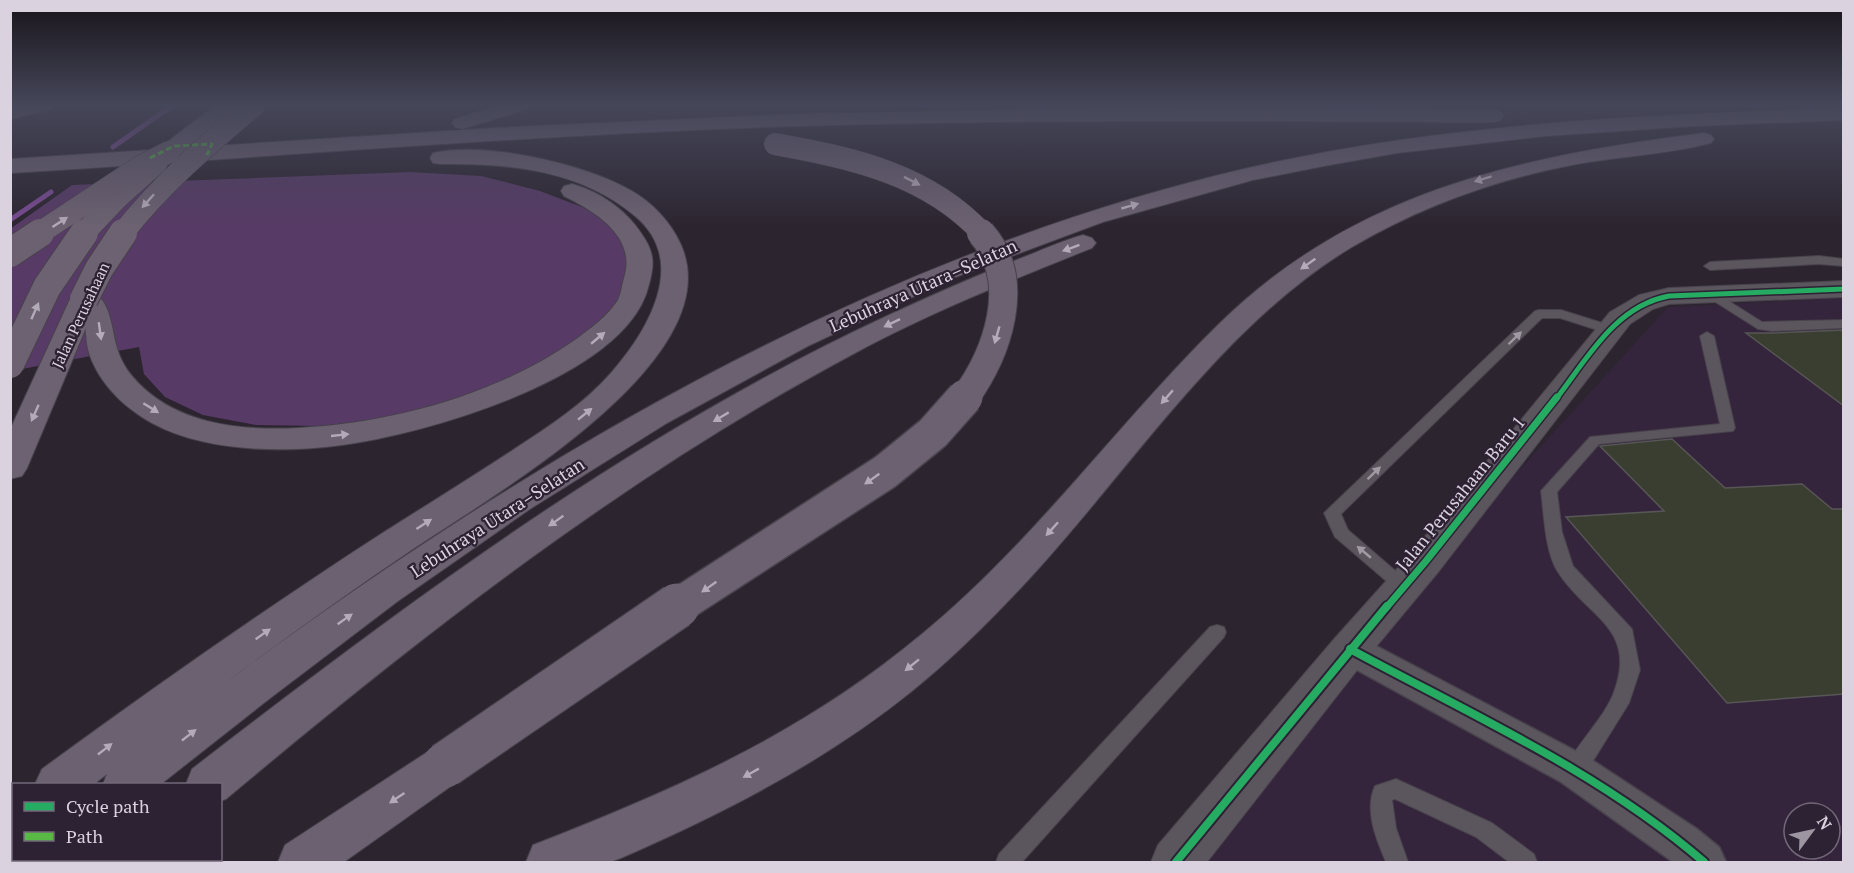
<svg xmlns="http://www.w3.org/2000/svg" width="1854" height="873" font-family="'PT Serif',serif">
  <style>
    .built { fill: #35253c; fill-rule: evenodd }
    .green { fill: #573b66 }
    .lines { fill: none; stroke-linecap: round; stroke-linejoin: round }
    .stream { stroke: #794a90; stroke-width: 5 }
    .building { fill: #3a3e31; stroke: #575656; stroke-width: 1.5 }
    .service-casing { stroke: #47424b; stroke-width: 2 }
    .minor-casing { stroke: #47424b; stroke-width: 3 }
    .tertiary-casing { stroke: #47424b; stroke-width: 2 }
    .primary-casing { stroke: #47424b; stroke-width: 2 }
    .motorway-casing { stroke: #47424b; stroke-width: 2 }
    .service { fill: #5b555e; fill-rule: evenodd }
    .minor { fill: #5b555e; fill-rule: evenodd }
    .tertiary { fill: #5b555e; fill-rule: evenodd }
    .primary { fill: #6c6271; fill-rule: evenodd }
    .motorway { fill: #6c6171; fill-rule: evenodd }
    .primary-bridge-far1-casing { stroke: #47424b; stroke-width: 23; stroke-linecap: butt }
    .primary-bridge-casing { stroke: #47424b; stroke-width: 30; stroke-linecap: butt }
    .motorway-bridge-far3-casing { stroke: #47424b; stroke-width: 23; stroke-linecap: butt }
    .motorway-bridge-far2-casing { stroke: #47424b; stroke-width: 30; stroke-linecap: butt }
    .motorway-bridge-far1-casing { stroke: #47424b; stroke-width: 38; stroke-linecap: butt }
    .motorway-bridge-casing { stroke: #47424b; stroke-width: 47; stroke-linecap: butt }
    .primary-bridge-far1 { stroke: #6c6271; stroke-width: 22 }
    .primary-bridge { stroke: #6c6271; stroke-width: 28 }
    .motorway-bridge-far3 { stroke: #6c6171; stroke-width: 22 }
    .motorway-bridge-far2 { stroke: #6c6171; stroke-width: 28 }
    .motorway-bridge-far1 { stroke: #6c6171; stroke-width: 35 }
    .motorway-bridge { stroke: #6c6171; stroke-width: 45 }
    .quiet { stroke: #58b947; stroke-width: 3; stroke-dasharray: 6 3; stroke-linecap: butt }
    .cycleway-far2-casing { stroke: #2d2134; stroke-width: 8 }
    .cycleway-far1-casing { stroke: #2d2134; stroke-width: 10 }
    .cycleway-casing { stroke: #2d2134; stroke-width: 12 }
    .cycleway-far2 { stroke: #26ab63; stroke-width: 5 }
    .cycleway-far1 { stroke: #26ab63; stroke-width: 7 }
    .cycleway { stroke: #26ab63; stroke-width: 8 }
    .oneway { fill: #b4aab8 }
    .oneway2 { fill: #b4abb8 }
    .oneway3 { fill: #a19aa4 }
    .labels { text-anchor: middle; dominant-baseline: central; stroke-width: 4.5; stroke-linejoin: round; paint-order: stroke }
    .far-street-label { font-size: 15px; fill: #dad2de; stroke: #2d2134 }
    .street-label { font-size: 18px; fill: #dad2de; stroke: #2d2134 }
  </style>
  <rect width="100%" height="100%" fill="#2c2530"/>
  <path class="built" d="M1843,298V862H1163L1668,307ZM1794,813H1830V849H1794Z"/>
  <path class="green" d="M410,172L481,176L540,191L595,212L632,248L626,298L565,354L454,403L387,419L319,426L256,425L203,415L165,397L144,374L139,347L11,371L10,229L72,185Z"/>
  <g class="lines">
    <path class="stream" d="M113,147L173,105
      M10,220L51,192"/>
  </g>
  <path class="building" d="M1844,330V406L1746,333H1772Z
    M1672,439L1725,488L1802,484L1832,509H1844V694L1727,703L1566,517L1664,511L1600,446Z"/>
  <g class="lines">
    <g class="service-casing">
      <path id="service" d="M1819,256L1844,259V266L1819,264L1710,270L1704,266L1710,262Z
        M1713,291L1762,322L1844,320V328L1772,331L1758,329L1709,298L1707,295L1709,292Z
        M1539,310H1561L1615,327L1617,330L1610,334L1560,318H1542L1341,514L1348,530L1413,586L1410,591L1404,592L1398,591L1335,537L1324,513L1535,311Z
        M1707,332L1714,336L1735,428L1733,431L1599,444L1557,492L1562,532L1573,566L1632,629L1640,670L1629,703L1583,777L1575,779L1567,777L1564,770C1577,743 1604,719 1614,692C1638,627 1586,617 1558,572C1545,552 1544,515 1541,491L1590,437L1720,424L1700,336Z
        M1217,625L1224,627L1226,632L1224,637L1022,862H996L999,854L1210,627Z
        M1396,779L1492,823L1534,854L1537,862H1509L1476,837L1395,799L1392,800L1396,828L1408,862H1386C1376,839 1364,810 1375,786Z"/>
    </g>
    <g class="minor-casing">
      <path id="minor" d="M1350,635L1363,639L1589,758L1697,829L1719,847L1726,862H1673L1561,782L1337,659L1332,649L1337,639Z"/>
    </g>
    <g class="tertiary-casing">
      <path id="tertiary" d="M1844,281V297L1669,304L1653,309L1630,324L1439,571L1365,660L1207,862H1151L1158,845L1335,638L1413,551L1610,312L1639,295L1669,288Z"/>
    </g>
    <g class="primary-casing">
      <path id="primary" d="M215,105H237L177,157L169,158L161,157L158,152L161,147Z
        M84,291L94,293L98,299L27,468L22,476L10,479V430L70,299L74,293Z"/>
    </g>
    <g class="motorway-casing">
      <path id="motorway" d="M20,105H55L52,109L10,119V107Z
        M500,105H530L527,109L462,129L455,127L452,123L455,119Z
        M1109,108L1494,110L1501,112L1504,116L1501,120L1494,122C1263,121 1031,119 800,126C537,134 274,157 10,173V159L494,128L799,114Z
        M1844,108V120L1694,126L1546,136L1397,153L1324,166L1253,180L1103,222L953,278L808,346L667,423L530,509L398,601L269,699L161,784H103L107,774L94,784H35L42,769C153,688 265,609 381,534C425,506 469,479 513,450C548,427 584,404 611,373C647,332 690,262 635,216C581,170 509,163 441,164L433,163L430,158L433,153C485,141 584,164 630,190C652,202 671,222 681,245C732,361 486,499 410,551C347,593 286,638 225,683C532,456 873,255 1248,168C1443,123 1645,115 1844,108Z
        M1704,133L1711,135L1714,139L1711,143C1666,155 1618,156 1572,165C1494,180 1420,207 1352,247C1223,324 1130,470 1029,579C992,619 954,657 912,691C824,762 724,813 621,858L610,862H526L533,845C677,789 802,734 922,634C1034,542 1118,423 1220,323C1356,190 1523,156 1704,133Z
        M572,184C599,191 626,210 641,233C655,253 655,264 648,288C624,378 424,434 342,445C277,454 185,452 132,410C113,396 96,375 89,353C85,340 87,325 82,313C79,308 74,304 70,299L74,293C111,284 110,324 117,348C120,358 125,368 132,376C172,424 239,431 298,428C393,423 496,395 575,340C590,329 608,316 618,300C621,294 622,285 624,278C637,237 596,212 564,196L561,191L564,186Z
        M1083,235L1092,238L1096,243L1092,248C1012,280 931,312 855,353C626,475 424,633 226,799L220,801V784H186L192,769C412,599 636,432 889,315C932,295 975,276 1019,259C1040,251 1061,241 1083,235Z
        M445,745L461,751L468,765L461,779L344,862H278L285,845L429,751Z
        M14,798V843L10,844V799Z
        M14,847V860H61L60,862H10Z
        M95,860H147L146,862H94Z"/>
    </g>
    <use href="#service" class="service"/>
    <use href="#minor" class="minor"/>
    <use href="#tertiary" class="tertiary"/>
    <use href="#primary" class="primary"/>
    <use href="#motorway" class="motorway"/>
    <g class="primary-bridge-far1-casing">
      <path id="primary-bridge-far1" d="M83,234L118,197L157,162
        M122,234C160,185 207,145 254,105"/>
    </g>
    <g class="primary-bridge-casing">
      <path id="primary-bridge" d="M84,299L99,269L123,233
        M10,364L47,287L84,233"/>
    </g>
    <g class="motorway-bridge-far3-casing">
      <path id="motorway-bridge-far3" d="M775,144C852,158 928,174 983,234
        M38,234L138,168L169,152"/>
    </g>
    <g class="motorway-bridge-far2-casing">
      <path id="motorway-bridge-far2" d="M10,253L40,233
        M964,399C997,354 1024,281 981,233"/>
    </g>
    <g class="motorway-bridge-far1-casing">
      <path id="motorway-bridge-far1" d="M675,608L885,472L933,433L965,397"/>
    </g>
    <g class="motorway-bridge-casing">
      <path id="motorway-bridge" d="M445,765L677,606"/>
    </g>
    <use href="#primary-bridge-far1" class="primary-bridge-far1"/>
    <use href="#primary-bridge" class="primary-bridge"/>
    <use href="#motorway-bridge-far3" class="motorway-bridge-far3"/>
    <use href="#motorway-bridge-far2" class="motorway-bridge-far2"/>
    <use href="#motorway-bridge-far1" class="motorway-bridge-far1"/>
    <use href="#motorway-bridge" class="motorway-bridge"/>
    <path class="quiet" d="M150,158L174,146L212,144L207,155"/>
    <g class="cycleway-far2-casing">
      <path id="cycleway-far2" d="M1556,399C1587,359 1615,306 1669,296L1844,289"/>
    </g>
    <g class="cycleway-far1-casing">
      <path id="cycleway-far1" d="M1386,608L1426,561L1557,397"/>
    </g>
    <g class="cycleway-casing">
      <path id="cycleway" d="M1350,649C1470,714 1600,772 1704,862
        M1176,862L1387,606"/>
    </g>
    <use href="#cycleway-far2" class="cycleway-far2"/>
    <use href="#cycleway-far1" class="cycleway-far1"/>
    <use href="#cycleway" class="cycleway"/>
  </g>
  <defs><path id="oneway-solid" d="M-6-.8H1V-3.2L6.5 0L1 3.2V.8H-6Z" transform="scale(1.5)"/></defs>
  <g class="oneway">
    <use href="#oneway-solid" transform="translate(1483 179) rotate(163)"/>
    <use href="#oneway-solid" transform="translate(912 181) rotate(27)"/>
    <use href="#oneway-solid" transform="translate(1130 206) rotate(-16)"/>
    <use href="#oneway-solid" transform="translate(60 222) rotate(-33)"/>
    <use href="#oneway-solid" transform="translate(1071 248) rotate(160)"/>
    <use href="#oneway-solid" transform="translate(1308 264) rotate(145)"/>
    <use href="#oneway-solid" transform="translate(892 323) rotate(154)"/>
    <use href="#oneway-solid" transform="translate(100 331) rotate(82)"/>
    <use href="#oneway-solid" transform="translate(997 335) rotate(106)"/>
    <use href="#oneway-solid" transform="translate(598 338) rotate(-40)"/>
    <use href="#oneway-solid" transform="translate(1167 397) rotate(131)"/>
    <use href="#oneway-solid" transform="translate(151 408) rotate(32)"/>
    <use href="#oneway-solid" transform="translate(585 414) rotate(-39)"/>
    <use href="#oneway-solid" transform="translate(721 417) rotate(149)"/>
    <use href="#oneway-solid" transform="translate(340 435) rotate(-6)"/>
    <use href="#oneway-solid" transform="translate(872 479) rotate(145)"/>
    <use href="#oneway-solid" transform="translate(556 521) rotate(145)"/>
    <use href="#oneway-solid" transform="translate(424 524) rotate(-33)"/>
    <use href="#oneway-solid" transform="translate(1052 529) rotate(132)"/>
    <use href="#oneway-solid" transform="translate(709 587) rotate(145)"/>
    <use href="#oneway-solid" transform="translate(345 619) rotate(-35)"/>
    <use href="#oneway-solid" transform="translate(263 634) rotate(-35)"/>
    <use href="#oneway-solid" transform="translate(912 665) rotate(141)"/>
    <use href="#oneway-solid" transform="translate(189 735) rotate(-38)"/>
    <use href="#oneway-solid" transform="translate(105 749) rotate(-38)"/>
    <use href="#oneway-solid" transform="translate(751 773) rotate(151)"/>
    <use href="#oneway-solid" transform="translate(397 798) rotate(146)"/>
  </g>
  <g class="oneway2">
    <use href="#oneway-solid" transform="translate(148 201) rotate(132)"/>
    <use href="#oneway-solid" transform="translate(35 311) rotate(-66)"/>
    <use href="#oneway-solid" transform="translate(35 413) rotate(114)"/>
  </g>
  <g class="oneway3">
    <use href="#oneway-solid" transform="translate(1515 338) rotate(-44)"/>
    <use href="#oneway-solid" transform="translate(1374 473) rotate(-44)"/>
    <use href="#oneway-solid" transform="translate(1364 552) rotate(-140)"/>
  </g>
  <linearGradient id="sky" x2="0" y2="1"><stop stop-color="#18141a"/><stop offset="0.46" stop-color="#454659"/><stop offset="1" stop-color="#454659" stop-opacity="0"/></linearGradient>
  <rect width="1854" height="227" fill="url(#sky)"/>
  <g class="labels">
    <g class="far-street-label">
      <text transform="translate(80 315) rotate(-65)">Jalan Perusahaan</text>
    </g>
    <g class="street-label">
      <text transform="translate(923 285) rotate(-24)">Lebuhraya Utara–Selatan</text>
      <text transform="translate(1460 493) rotate(-51)">Jalan Perusahaan Baru 1</text>
      <text transform="translate(497 517) rotate(-33)">Lebuhraya Utara–Selatan</text>
    </g>
  </g>
  <rect width="1854" height="873" fill="none" stroke="#dad2de" stroke-width="24"/>
  <rect x="12" y="783" width="210" height="78" fill="#2d2134" stroke="#726878" stroke-width="1.5"/>
  <rect x="24" y="802" width="30" height="9" fill="#26ab63" stroke="#726878" stroke-width="1.5"/>
  <text x="66" y="813" font-size="18" fill="#dad2de">Cycle path</text>
  <rect x="24" y="832" width="30" height="9" fill="#58b947" stroke="#726878" stroke-width="1.5"/>
  <text x="66" y="843" font-size="18" fill="#dad2de">Path</text>
  <g transform="translate(1812 831) rotate(57)"><circle r="28" fill="#2d2134" stroke="#726878" stroke-width="1.5"/>
  <path d="M0-4.5L10 22L0 15L-10 22Z" fill="#9d95a1"/>
  <text y="-9" font-size="16" font-weight="bold" text-anchor="middle" fill="#dad2de">N</text>
  </g>
</svg>
